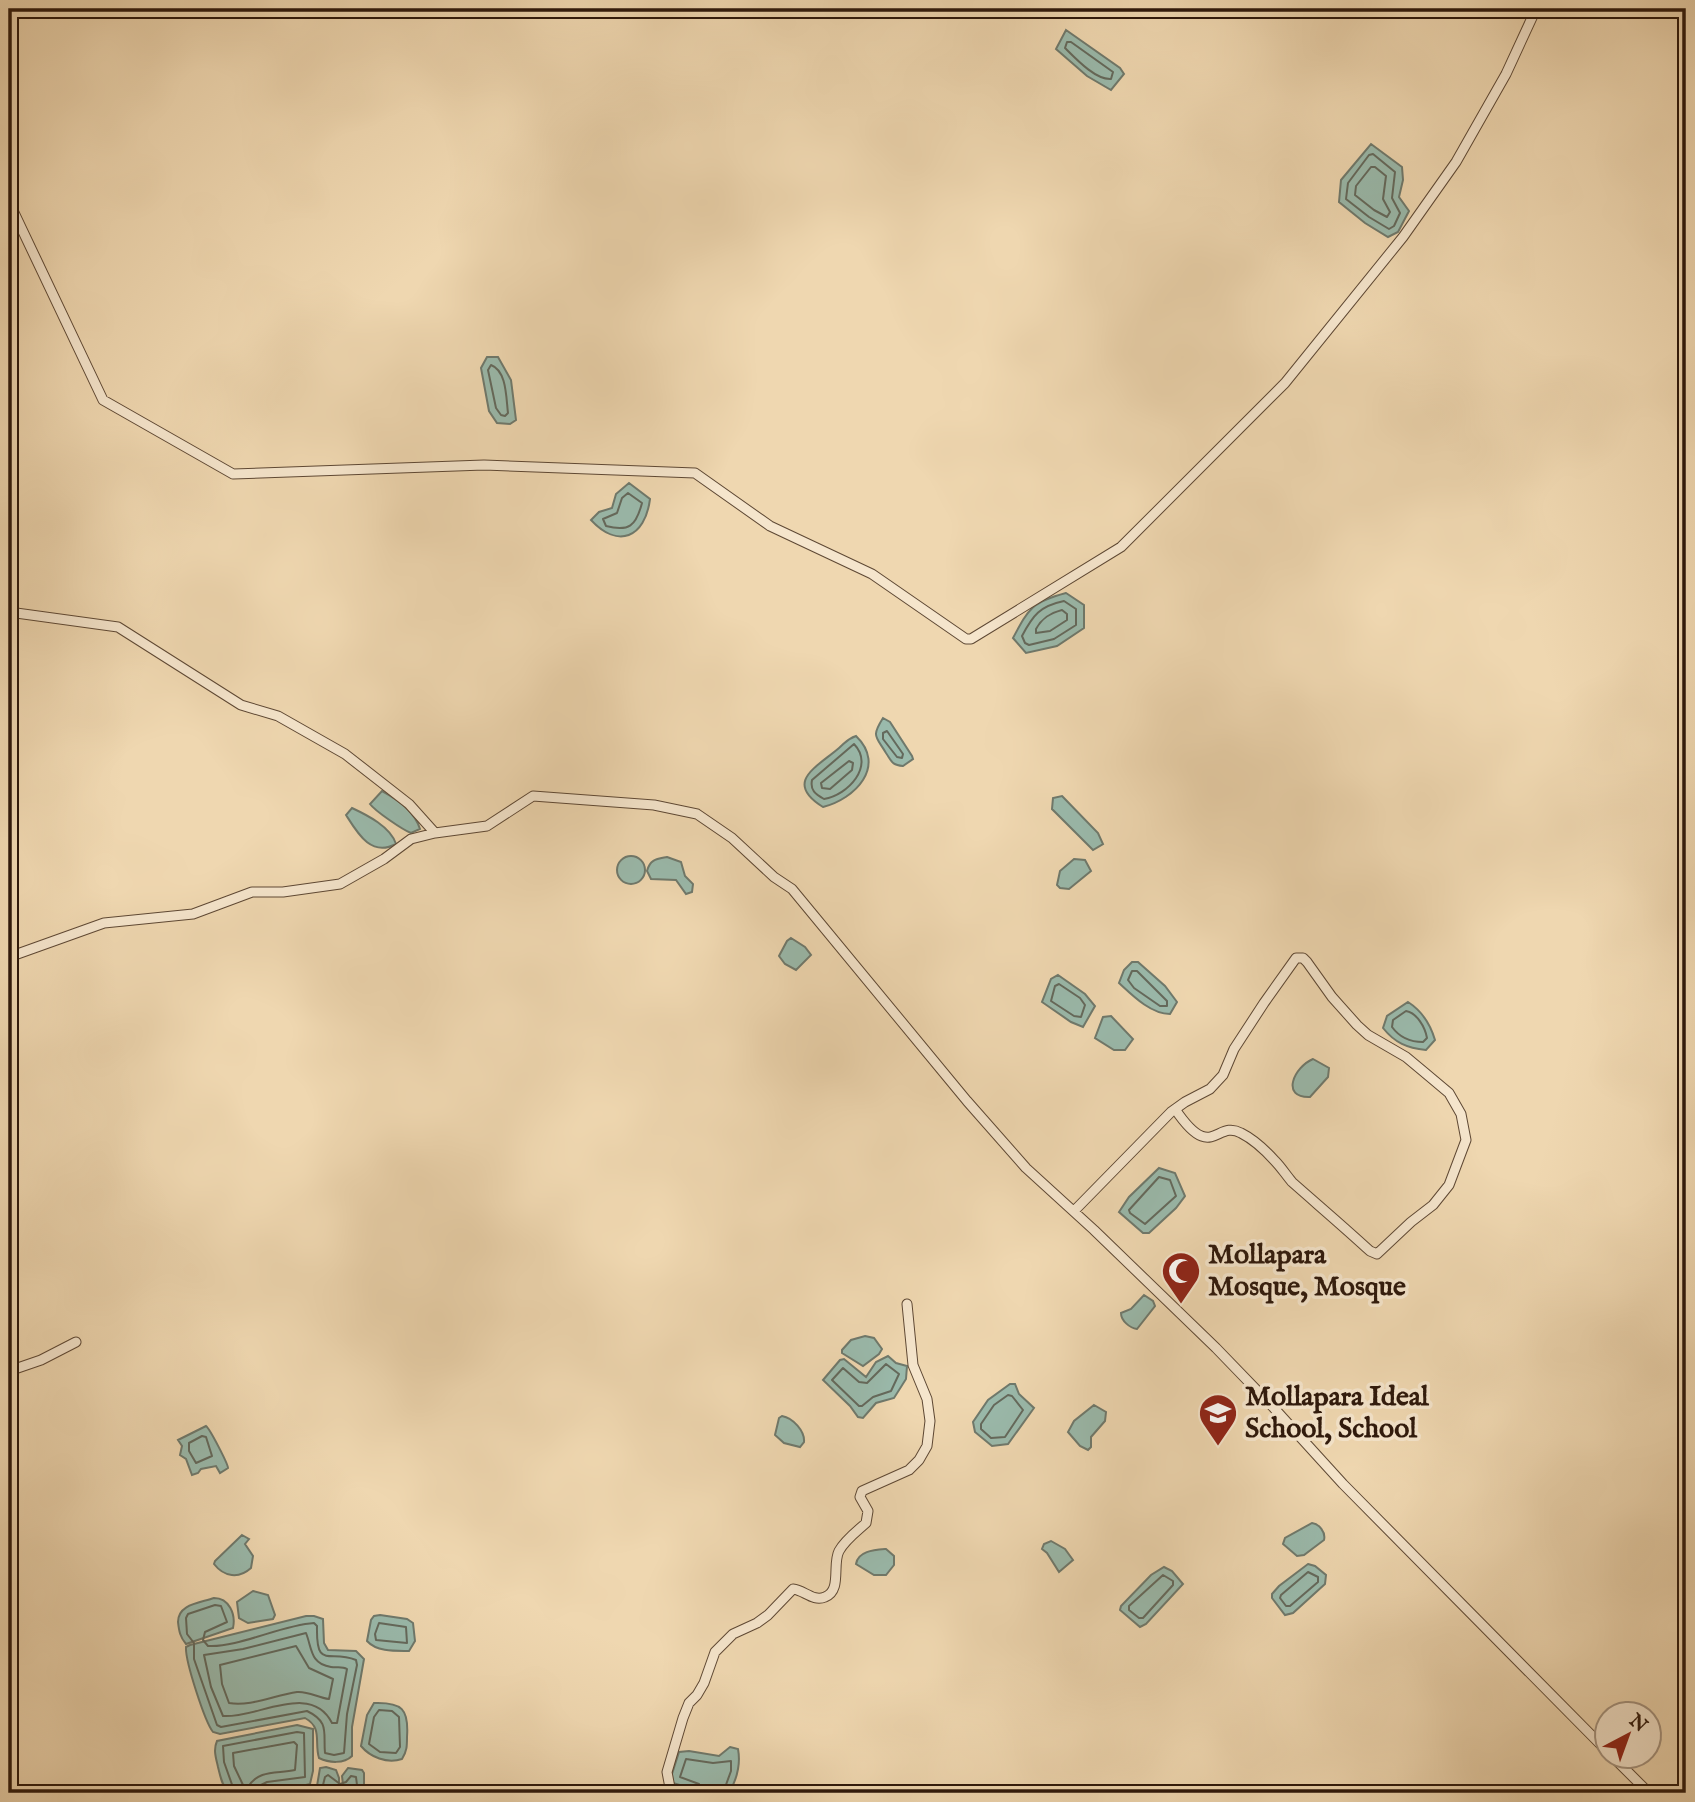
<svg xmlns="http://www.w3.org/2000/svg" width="1695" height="1802" font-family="'IM FELL English',serif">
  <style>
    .water { fill: #9abaac; stroke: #6f796c; stroke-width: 2 }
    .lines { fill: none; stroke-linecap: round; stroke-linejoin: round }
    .shore { stroke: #64695c; stroke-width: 2 }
    .minor-casing { stroke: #5e4834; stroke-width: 11 }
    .minor { stroke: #f5e5cc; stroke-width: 9 }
    .labels { text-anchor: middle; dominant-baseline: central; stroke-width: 7; stroke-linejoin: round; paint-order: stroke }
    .poi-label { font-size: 28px; font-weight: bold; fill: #2e180b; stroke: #f5e5cc; text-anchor: start }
  </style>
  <rect width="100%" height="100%" fill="#efd7b0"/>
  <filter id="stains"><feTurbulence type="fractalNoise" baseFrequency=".00286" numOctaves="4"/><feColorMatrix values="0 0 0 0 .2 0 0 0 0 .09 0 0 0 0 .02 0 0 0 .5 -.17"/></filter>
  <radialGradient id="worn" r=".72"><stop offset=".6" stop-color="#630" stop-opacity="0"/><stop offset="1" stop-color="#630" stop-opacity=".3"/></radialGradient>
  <path class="water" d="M1066,30L1120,68L1124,74L1111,90L1087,76L1056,49Z
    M1371,144L1402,167L1403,180L1399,197L1409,211L1398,232L1388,237L1365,223L1339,202L1341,180Z
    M487,357H498L511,380L516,420L510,424L497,423L489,411L481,368Z
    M629,483L650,499C645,538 618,549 591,520L599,512L612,508L616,494Z
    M1066,593L1084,605V628L1057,646L1026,653L1013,638C1029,608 1032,602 1066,593Z
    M883,718L890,722L912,756L913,759L903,766C892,765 892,762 886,753C876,736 871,737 883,718Z
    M856,736C887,766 855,799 823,807C783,782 817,767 839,748C846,742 847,739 856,736Z
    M382,791C397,799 415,812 420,829L411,833C403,830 375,811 370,804Z
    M1062,796L1098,833L1103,844L1093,850L1052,809L1053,798Z
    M352,808C367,815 391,827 396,844C371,857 358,834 346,815Z
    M617 870a14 14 0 1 1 28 0a14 14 0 1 1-28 0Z
    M667,857L681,862L685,876L693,884L692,892L686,894L676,880L651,879L647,871C650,859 657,859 667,857Z
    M1074,859L1085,860L1091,871L1069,889L1060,888L1057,885L1060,871Z
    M791,938L805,947L811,955L796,970L785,964L779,956L787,941Z
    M1132,962H1138L1165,986L1177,1002L1170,1014C1151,1014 1133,996 1119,983L1124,970Z
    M1058,975L1085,994L1095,1006L1083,1027L1071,1022L1042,1002L1051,979Z
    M1408,1002C1422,1011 1430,1023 1435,1040L1426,1050C1407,1048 1395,1043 1383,1028L1387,1016Z
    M1111,1016L1133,1039L1125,1050H1114L1095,1038L1103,1017Z
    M1313,1059L1329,1068L1328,1077L1310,1097C1280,1098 1294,1067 1313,1059Z
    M1159,1168L1175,1173L1185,1196L1176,1208L1149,1233H1143L1119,1212L1129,1197Z
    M1144,1295L1153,1301L1155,1306L1137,1329C1130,1328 1121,1321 1121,1313L1131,1309Z
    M865,1336L874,1338L882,1349L879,1354L863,1366L842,1353V1350L851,1340Z
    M888,1356L896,1363L907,1366L906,1379L894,1398L876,1403L863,1418L858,1417L850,1406L823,1380L840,1360L844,1359L866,1377L876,1362Z
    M1010,1384H1015L1019,1394L1034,1408L1008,1444L992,1446L975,1432L973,1422L988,1400Z
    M1094,1405L1106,1412L1105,1421L1091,1437V1447L1088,1450L1080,1446L1068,1432L1074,1421Z
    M782,1416C793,1418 805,1431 804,1442L800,1447L784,1443L775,1435L779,1418Z
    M206,1426C210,1429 228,1464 228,1468L220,1473L216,1466L201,1469L198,1473L192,1475L186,1459L180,1455L182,1446L178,1440Z
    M1312,1523C1319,1524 1326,1532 1324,1540L1304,1555L1297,1556L1283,1544L1285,1538Z
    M242,1535L249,1539L245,1544L253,1556L251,1568C239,1579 224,1577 214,1564L215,1561Z
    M1051,1541L1065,1549L1073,1560L1059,1572L1047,1553L1042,1549L1044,1544Z
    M886,1549L894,1556V1565L886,1575H874L856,1564C858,1551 874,1550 886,1549Z
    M1308,1564L1315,1566L1326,1575L1325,1584L1293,1613L1285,1615L1272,1598V1594L1279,1586Z
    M1164,1567L1172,1571L1183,1584L1146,1624L1140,1627L1120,1610L1121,1606L1151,1575Z
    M253,1591L268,1595L275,1615L273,1619L248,1623L239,1618L237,1602Z
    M214,1598C229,1598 236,1614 233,1628L186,1644C180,1637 179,1631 178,1622C178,1604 200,1603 214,1598Z
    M380,1615L407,1619L413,1623L415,1641L409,1651C395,1651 377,1652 367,1641L371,1620L374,1616Z
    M306,1616H314L323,1619L324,1643L328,1650L356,1651L364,1659L352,1727V1756C344,1764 329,1763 319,1758C314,1742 323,1728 305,1718L220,1734L213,1732C205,1722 185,1661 186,1647L190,1645Z
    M374,1703C402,1702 409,1709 407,1737C407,1746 407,1751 402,1759C387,1764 370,1757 361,1746L367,1715Z
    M297,1725L313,1729V1771L310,1784C299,1787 237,1796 229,1792C222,1787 220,1775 218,1767C216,1758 213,1750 217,1741Z
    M730,1747L738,1749C741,1765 737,1779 729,1793H706L673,1783L671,1777L679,1752L689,1751L719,1756Z
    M326,1767L336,1770L339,1778V1793H310L317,1786L320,1768Z
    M348,1768L362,1770L364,1773V1793H344L342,1776Z"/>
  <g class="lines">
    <path class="shore" d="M1067,42H1071L1113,72L1111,79C1096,80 1077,60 1065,48Z
      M1373,154L1395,172L1392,198L1400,213L1394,226L1389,229L1369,217L1346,199L1348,183L1369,155Z
      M1371,167H1375L1386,176L1383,199L1390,212L1387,217L1374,210L1355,195L1356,186Z
      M491,365C507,371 506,398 508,413L505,416L501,415L496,408L488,370Z
      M628,493L642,503C636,526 629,532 606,526L603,519L617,513L622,498Z
      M1064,601L1076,609V625L1054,639L1029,645L1025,643L1022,636C1033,615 1040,606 1064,601Z
      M1062,610L1067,614V620L1050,631L1036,633V629C1042,618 1050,613 1062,610Z
      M887,731L903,754L902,758L897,757L883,739V733Z
      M854,744C875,766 848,795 824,799C815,794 810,790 812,780Z
      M849,761L853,763L852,770L830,789L822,788L821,783Z
      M1132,971H1137L1167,1001V1006H1160L1134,988L1128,980Z
      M1059,984L1080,998L1085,1005L1081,1017L1074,1016L1051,1001L1055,986Z
      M1406,1011C1417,1013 1425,1027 1427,1038L1423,1042C1410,1042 1400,1038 1392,1027L1393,1020Z
      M1159,1177L1170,1180L1176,1196L1145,1224L1130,1213L1129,1210Z
      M886,1364L899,1374L891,1391L873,1397L862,1406H859L832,1380L843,1368L859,1382L867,1383Z
      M1008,1395L1012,1396L1023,1410L1005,1437L991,1438L981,1429V1424L994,1405Z
      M202,1436L206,1437L212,1456L196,1463L189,1451V1443Z
      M1308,1572L1318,1577V1582L1290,1606H1286L1280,1598L1281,1595Z
      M1163,1575L1173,1581V1585L1143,1618H1139L1129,1610V1606Z
      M215,1605L221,1606L227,1622L205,1632L203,1640L208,1646C238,1648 281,1625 314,1623L317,1626C316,1671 329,1649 356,1660L357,1665L347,1714L344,1753L334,1755L325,1753C323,1733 330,1722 307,1711L221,1727L217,1725L194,1659V1643L187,1634L186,1618L188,1614Z
      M379,1623L406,1627L407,1643L376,1640L375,1634Z
      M306,1633C312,1648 310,1664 331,1667C337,1668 342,1666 347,1669L337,1723H332C311,1681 256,1719 223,1716L211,1687L204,1655L243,1649Z
      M296,1646L309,1668L333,1679L329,1699C318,1698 309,1691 297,1692C275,1695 250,1707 229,1703L222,1684L220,1665Z
      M379,1710L392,1711L399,1717L400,1747L396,1753L380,1752L369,1744L374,1717Z
      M294,1742L297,1745L295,1770C277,1774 259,1769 248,1787H244L234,1766L233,1753Z
      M235,1793L224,1762L223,1746L297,1732L304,1733L305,1777L267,1782L259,1786L258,1793
      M321,1793L325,1777L328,1775L340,1784L346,1782L351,1776L356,1777L358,1793
      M703,1793L699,1784L680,1777L686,1759L713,1763L731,1761V1771L723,1793"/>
    <g class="minor-casing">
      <path id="minor" d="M9,202L103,400L233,474L484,465L695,473L770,526L872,574L966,639H971L1121,547L1285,383L1403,237L1456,162L1506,74L1536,9
        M9,612L118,627L241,705L278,716L345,754L409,804L435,833L487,826L533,796L654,805L697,814L732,838L774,877L792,889L967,1101L1026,1168L1094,1230L1216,1348L1273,1407L1343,1484L1608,1752
        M9,957L104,923L193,914L252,892H283L340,884L384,859L411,839L435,833
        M1074,1211L1171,1112L1185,1102L1210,1089L1223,1075L1234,1049L1264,1003L1296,958H1303L1307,962L1332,997L1357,1025L1368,1035L1406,1057L1424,1072L1449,1093L1461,1114L1466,1140L1449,1185L1433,1205L1411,1222L1377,1254L1370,1251C1344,1227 1318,1205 1292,1182C1286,1175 1281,1167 1275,1161C1266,1151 1253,1139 1241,1133C1216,1119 1212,1164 1175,1109
        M9,1371L41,1360L76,1342
        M1612,1756L1649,1793
        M671,1793L667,1772L683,1718L689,1703L697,1695L704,1683L715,1652L733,1634L757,1623L768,1615L793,1589C804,1590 813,1602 825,1597C842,1591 832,1564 839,1551C845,1540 856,1532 866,1523L868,1511L860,1497L862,1491L909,1470L919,1460L927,1446L930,1421L927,1399L913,1365L907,1304"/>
    </g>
    <use href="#minor" class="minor"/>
  </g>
  <defs>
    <g id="mosque-pin" transform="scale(2.0125)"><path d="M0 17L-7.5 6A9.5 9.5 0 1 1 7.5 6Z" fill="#8f2418" stroke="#f5e5cc"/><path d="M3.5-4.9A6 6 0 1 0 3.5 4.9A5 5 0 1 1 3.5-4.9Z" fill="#fff"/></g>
    <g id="school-pin" transform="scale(2.0125)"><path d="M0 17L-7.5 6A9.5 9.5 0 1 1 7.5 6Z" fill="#8f2418" stroke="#f5e5cc"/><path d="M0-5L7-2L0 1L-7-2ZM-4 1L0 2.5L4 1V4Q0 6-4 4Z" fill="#fff"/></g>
  </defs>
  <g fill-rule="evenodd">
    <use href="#mosque-pin" x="1181" y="1271"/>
    <use href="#school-pin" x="1218" y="1413"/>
  </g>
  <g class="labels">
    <g class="poi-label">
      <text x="1208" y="1255">Mollapara<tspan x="1208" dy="32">Mosque, Mosque</tspan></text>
      <text x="1245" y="1397">Mollapara Ideal<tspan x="1245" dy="32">School, School</tspan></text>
    </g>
  </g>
  <rect width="1695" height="1802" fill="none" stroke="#efd7b0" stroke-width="35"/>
  <rect x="10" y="10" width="1674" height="1781" fill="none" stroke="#2e180b" stroke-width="3.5"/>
  <rect x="18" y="18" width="1660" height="1767" fill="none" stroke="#2e180b" stroke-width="2"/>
  <g transform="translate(1628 1735) rotate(41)"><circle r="33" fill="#f5e5cc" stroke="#a5937f" stroke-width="2"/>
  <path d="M0-5L12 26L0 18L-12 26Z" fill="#8f2418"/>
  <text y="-10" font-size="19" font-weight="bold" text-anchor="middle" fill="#2e180b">N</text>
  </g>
  <rect width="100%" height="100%" filter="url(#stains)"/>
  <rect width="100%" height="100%" fill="url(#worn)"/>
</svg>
